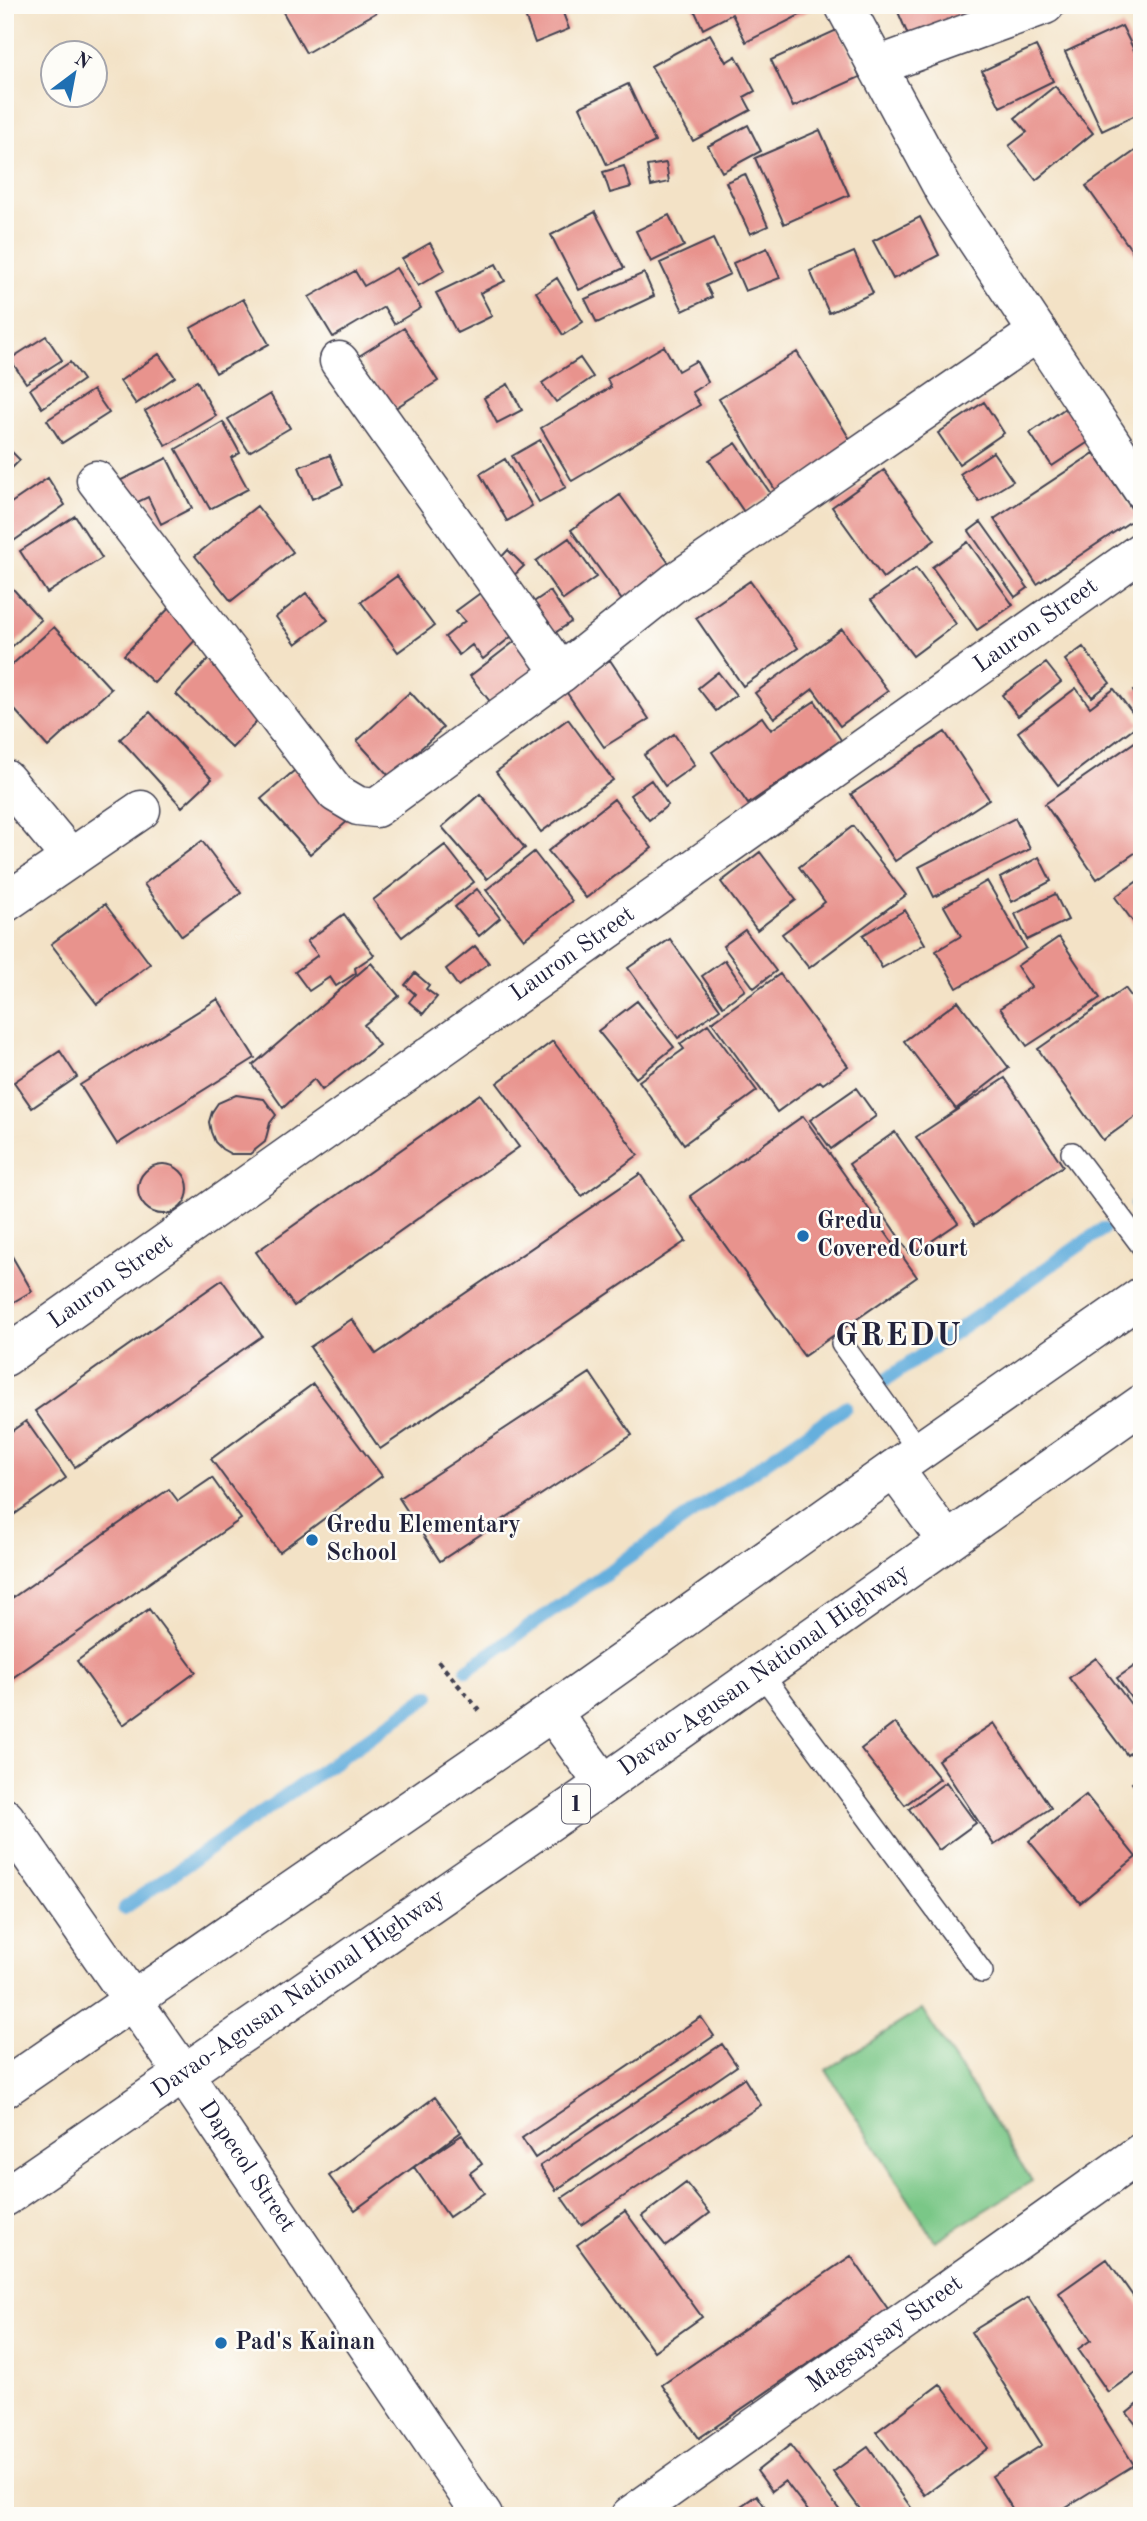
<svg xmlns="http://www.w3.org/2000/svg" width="1147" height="2521" font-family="'Old Standard TT',serif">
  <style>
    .green { fill: #7ac787; stroke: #4e7461; stroke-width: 2 }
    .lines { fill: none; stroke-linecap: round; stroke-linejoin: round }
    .stream { stroke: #65afdd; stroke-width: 14 }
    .building { fill: #e8938d }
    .lane-casing { stroke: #413f50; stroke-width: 24 }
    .street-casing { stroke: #413f50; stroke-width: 41 }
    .secondary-casing { stroke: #413f50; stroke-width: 41 }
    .highway-casing { stroke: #413f50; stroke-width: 41 }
    .path { stroke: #413f50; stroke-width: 4.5; stroke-dasharray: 5 5; stroke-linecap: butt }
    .lane { stroke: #fff; stroke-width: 21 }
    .street { stroke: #fff; stroke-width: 38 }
    .secondary { stroke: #fff; stroke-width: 38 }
    .highway { stroke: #fff; stroke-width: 38 }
    .poi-dot { fill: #1f6fb2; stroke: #fdfcf7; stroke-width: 2.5 }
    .labels { text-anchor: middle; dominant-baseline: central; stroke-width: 5; stroke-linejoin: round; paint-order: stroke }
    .shield { fill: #fdfcf7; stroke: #646373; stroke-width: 2 }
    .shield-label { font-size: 23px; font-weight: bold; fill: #22223b }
    .street-label { font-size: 24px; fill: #22223b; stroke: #fdfcf7 }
    .poi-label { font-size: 24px; font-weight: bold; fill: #22223b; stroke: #fdfcf7; text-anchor: start }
    .district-label { font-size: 32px; font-weight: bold; letter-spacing: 2px; fill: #22223b; stroke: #fdfcf7 }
  </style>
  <rect width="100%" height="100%" fill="#fdfcf7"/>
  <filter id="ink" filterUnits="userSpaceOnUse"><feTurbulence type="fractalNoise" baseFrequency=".0143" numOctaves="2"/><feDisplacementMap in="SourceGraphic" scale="14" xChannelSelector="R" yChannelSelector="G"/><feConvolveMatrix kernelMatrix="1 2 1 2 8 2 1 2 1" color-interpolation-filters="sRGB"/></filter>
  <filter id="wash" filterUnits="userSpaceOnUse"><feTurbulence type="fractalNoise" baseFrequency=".00686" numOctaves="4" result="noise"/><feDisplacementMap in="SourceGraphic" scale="28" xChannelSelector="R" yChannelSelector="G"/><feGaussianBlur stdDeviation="1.57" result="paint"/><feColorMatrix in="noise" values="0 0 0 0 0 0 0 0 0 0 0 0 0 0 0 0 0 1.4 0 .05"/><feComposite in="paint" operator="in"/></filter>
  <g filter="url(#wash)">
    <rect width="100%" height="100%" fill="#f3e2c6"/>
    <path class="green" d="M922,2009L1032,2181L935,2241L826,2070Z"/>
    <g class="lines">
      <path class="stream" d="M1136,1205L1142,1201
        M886,1380L1103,1229
        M467,1670L845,1407
        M124,1908L429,1696"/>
    </g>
    <g id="blocks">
      <path class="building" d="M279,5H374L377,12L306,53Z
        M521,5H560L569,29L535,43Z
        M692,5H820L746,42L732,14L703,29Z
        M895,5H970L977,22L914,49Z
        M1122,26L1137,56L1142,53V112L1102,131L1065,52Z
        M839,29L860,77L793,107L771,60Z
        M710,34L726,62L736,56L755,91L744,97L751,110L693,141L651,66Z
        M1036,46L1053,81L1000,107L982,71Z
        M628,84L655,142L607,165L580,107Z
        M1055,86L1093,133L1036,180L1009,146L1027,132L1015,118Z
        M748,125L761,151L722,172L708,146Z
        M820,130L849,195L784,224L755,158Z
        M1142,146V261L1140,262L1086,186Z
        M666,163L669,182L651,186L647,166Z
        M624,166L631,187L610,193L603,172Z
        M745,174L768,226L750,234L726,182Z
        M595,212L624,268L579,290L551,235Z
        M669,215L684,246L651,262L636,231Z
        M920,217L939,255L893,279L873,241Z
        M713,239L730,274L706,285L712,297L683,311L660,263Z
        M430,243L445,270L418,286L402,259Z
        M767,248L780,278L745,291L733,263Z
        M854,252L873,293L829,313L810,271Z
        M496,264L505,281L480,293L492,316L457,333L436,293Z
        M396,268L421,308L394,324L384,307L333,337L309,297L355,271L364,286Z
        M644,273L654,296L597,323L585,299Z
        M557,278L583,322L563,335L536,292Z
        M243,299L269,344L216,373L191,328Z
        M404,328L438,381L392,410L359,356Z
        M46,336L62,360L26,383L10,359Z
        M664,346L678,371L696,361L708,382L692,392L700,405L572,481L541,428L611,387L607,379Z
        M797,352L854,446L777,493L719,399Z
        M159,354L175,377L136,404L120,381Z
        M580,358L593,377L556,402L542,383Z
        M70,362L83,380L42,408L30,389Z
        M197,381L216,416L166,446L145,411Z
        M508,384L522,410L497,423L484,398Z
        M93,390L109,413L62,443L47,420Z
        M270,394L290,428L249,452L228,419Z
        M984,402L1004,433L959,464L938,433Z
        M1067,407L1090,441L1052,466L1030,433Z
        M223,422L240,453L231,458L248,489L210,509L176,449Z
        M540,440L566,487L539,502L512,456Z
        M736,443L771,494L744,512L709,460Z
        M5,445L20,460L5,475Z
        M993,452L1013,481L979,502L960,474Z
        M1094,453L1137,517L1037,584L994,519Z
        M330,455L343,485L312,499L299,467Z
        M167,458L192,508L161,524L148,497L127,507L115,483Z
        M505,459L532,506L507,521L480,474Z
        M884,470L935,540L883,578L832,507Z
        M48,478L65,505L5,547V507Z
        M620,495L673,569L624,603L571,530Z
        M257,506L293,552L231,601L195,556Z
        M75,516L102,558L47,593L20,551Z
        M981,522L1028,588L1015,597L969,531Z
        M569,538L596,577L563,600L536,561Z
        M968,542L1013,605L977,630L932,567Z
        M508,550L524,566L510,579L495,564Z
        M916,568L956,624L913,656L871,600Z
        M397,576L434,626L398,652L361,602Z
        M5,580L41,620L5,653Z
        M750,581L798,648L743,686L696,618Z
        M483,591L517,632L483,659L472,645L459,655L445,637L465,621L456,611Z
        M550,591L571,622L540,643L519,612Z
        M306,593L328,620L296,644L276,617Z
        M174,603L204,631L154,683L124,655Z
        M54,627L111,689L48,747L5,699V671Z
        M842,629L888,691L840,726L813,689L774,718L755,693Z
        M519,638L541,666L492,704L470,676Z
        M1083,647L1110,683L1092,697L1065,660Z
        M209,659L266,712L232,748L176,694Z
        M610,660L649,719L604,747L565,690Z
        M1046,663L1061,682L1018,716L1002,695Z
        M718,672L736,695L716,711L698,688Z
        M1142,687V707L1133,691Z
        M1076,688L1090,707L1114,689L1140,723L1058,785L1018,732Z
        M410,692L443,728L390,777L357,741Z
        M815,701L841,740L748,804L712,752L762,717L771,730Z
        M150,712L212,779L182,807L120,739Z
        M568,719L613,780L541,832L496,772Z
        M945,732L989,799L895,861L851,794Z
        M674,734L695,765L665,786L644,755Z
        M1142,737V848L1097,879L1045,804Z
        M301,765L350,819L310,854L261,799Z
        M651,780L668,805L649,820L630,795Z
        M480,794L525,848L487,879L442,827Z
        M614,799L652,848L586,898L548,851Z
        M1015,818L1030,849L934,897L919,867Z
        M853,826L906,895L809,968L782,934L825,902L799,867Z
        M202,841L241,893L182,936L144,884Z
        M445,845L474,882L402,937L373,900Z
        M534,852L572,901L524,939L486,890Z
        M760,852L796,900L757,930L721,882Z
        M1039,857L1051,881L1012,902L1000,878Z
        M1142,878V934L1115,897Z
        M987,881L1026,948L957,988L936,951L961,936L944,906Z
        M477,889L500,918L479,936L455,907Z
        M1055,894L1068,920L1027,940L1015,914Z
        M105,904L150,964L97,1004L51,944Z
        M905,910L925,944L882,968L863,935Z
        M344,914L374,955L355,968L356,973L336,986L330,977L309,991L295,972L318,955L307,941Z
        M745,930L776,971L754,988L723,946Z
        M1059,937L1100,998L1027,1046L1000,1008L1031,987L1017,966Z
        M670,939L720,1009L678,1038L628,968Z
        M475,946L489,963L458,986L446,969Z
        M725,960L745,990L723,1006L702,976Z
        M371,963L399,996L364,1025L379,1045L322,1090L314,1079L283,1108L253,1065Z
        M415,973L429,985L426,989L437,997L423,1014L409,1002L415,994L405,985Z
        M780,974L848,1066L823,1084L820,1081L777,1112L712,1022Z
        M1125,988L1142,1011V1112L1103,1140L1038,1049Z
        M218,999L255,1058L117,1144L80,1085Z
        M637,1001L674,1047L636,1078L598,1031Z
        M958,1001L1009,1068L956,1109L904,1041Z
        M708,1024L757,1091L684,1144L639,1081L684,1049L680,1044Z
        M553,1041L638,1155L582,1196L497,1083Z
        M60,1051L77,1077L32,1108L14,1082Z
        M1005,1078L1063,1166L975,1225L916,1137Z
        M856,1088L876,1116L831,1149L810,1120Z
        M480,1094L519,1147L294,1306L256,1252Z
        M236,1095L264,1099L276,1115L270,1123L265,1142L250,1154H231L222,1149L215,1142L211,1132L209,1122L212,1112L218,1103Z
        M803,1116L917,1277L804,1356L690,1196Z
        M895,1132L958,1223L911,1255L849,1164Z
        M138 1189a25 25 0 1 1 50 0a25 25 0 1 1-50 0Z
        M640,1174L686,1241L380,1449L310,1347L352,1319L376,1354Z
        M5,1244L32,1291L5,1307Z
        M222,1280L262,1336L75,1467L35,1411Z
        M590,1373L632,1435L440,1561L399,1498Z
        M313,1384L382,1476L279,1552L211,1459Z
        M26,1421L66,1478L5,1521V1436Z
        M212,1478L241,1519L5,1683V1603L169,1489L178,1501Z
        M149,1609L196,1672L123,1725L77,1661Z
        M1096,1658L1142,1719V1744L1127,1755L1069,1678Z
        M1142,1661V1714L1117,1678Z
        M895,1723L940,1779L905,1805L861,1749Z
        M994,1723L1051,1808L994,1845L938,1760Z
        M1142,1776V1797L1132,1783Z
        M946,1782L976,1823L939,1850L909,1809Z
        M1086,1795L1136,1857L1080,1903L1029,1841Z
        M701,2017L714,2036L535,2158L522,2138Z
        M722,2044L737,2066L556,2190L540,2166Z
        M744,2078L761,2105L581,2225L562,2198Z
        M435,2097L461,2132L355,2210L329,2176Z
        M462,2135L482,2164L470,2173L484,2193L449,2217L414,2167Z
        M686,2183L710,2213L666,2246L642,2216Z
        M625,2211L702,2317L654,2351L577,2245Z
        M851,2256L888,2309L699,2438L662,2385Z
        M1107,2259L1142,2309V2368L1108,2392L1078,2349L1091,2340L1059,2293Z
        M1028,2297L1134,2465L1061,2510L1064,2516H1017L992,2476L1042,2445L971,2332Z
        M940,2384L988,2448L925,2495L876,2432Z
        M1142,2401V2432L1127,2413Z
        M790,2445L844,2516H812L785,2481L772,2491L757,2471Z
        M868,2447L917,2516H865L833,2472Z
        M757,2495L771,2516H734L731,2513Z"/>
    </g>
  </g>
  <g filter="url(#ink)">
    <use href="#blocks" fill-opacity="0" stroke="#413f50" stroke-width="2"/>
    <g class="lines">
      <g class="lane-casing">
        <path id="lane" d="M1072,1153L1142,1246
          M842,1344L919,1451
          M761,1673L982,1972"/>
      </g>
      <g class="street-casing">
        <g id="street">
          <path d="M844,5L946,194L1142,489"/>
          <path d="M877,66L1045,5"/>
          <path d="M339,361L561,673"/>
          <path d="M96,480L336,793L358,806L376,808L561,673L674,583L1038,332"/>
          <path d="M5,779L71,858"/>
          <path d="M5,903L141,810"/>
          <path id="s1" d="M5,1818L183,2073L483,2516"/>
          <path id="s2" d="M630,2516L1142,2152"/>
        </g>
      </g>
      <g class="secondary-casing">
        <g id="secondary">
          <path id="s3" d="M5,1357L1142,551"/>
        </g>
      </g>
      <g class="highway-casing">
        <g id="highway">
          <path d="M894,1469L946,1540"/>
          <path d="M552,1712L604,1784"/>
          <path d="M5,2088L552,1712L894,1469L1142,1296"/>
          <path id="s4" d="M5,2197L604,1784L1142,1404"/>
        </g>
      </g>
      <path class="path" d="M438,1661L480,1711"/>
      <use href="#lane" class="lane"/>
      <use href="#street" class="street"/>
      <use href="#secondary" class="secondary"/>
      <use href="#highway" class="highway"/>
    </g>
  </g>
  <g class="poi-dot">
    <circle cx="803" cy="1236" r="7"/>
    <circle cx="312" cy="1540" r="7"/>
    <circle cx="221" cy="2343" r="7"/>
  </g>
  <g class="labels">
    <rect class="shield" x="562" y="1784.5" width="28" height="39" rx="5"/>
    <g class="shield-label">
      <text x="576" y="1804">1</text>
    </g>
    <g class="street-label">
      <text stroke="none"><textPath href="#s3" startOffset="1264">Lauron Street</textPath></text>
      <text stroke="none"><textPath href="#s3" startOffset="696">Lauron Street</textPath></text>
      <text stroke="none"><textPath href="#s3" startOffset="130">Lauron Street</textPath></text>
      <text stroke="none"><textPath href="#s4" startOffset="924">Davao-Agusan National Highway</textPath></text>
      <text stroke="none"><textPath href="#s4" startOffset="357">Davao-Agusan National Highway</textPath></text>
      <text stroke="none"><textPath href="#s1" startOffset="424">Dapecol Street</textPath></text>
      <text stroke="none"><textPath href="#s2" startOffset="313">Magsaysay Street</textPath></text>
    </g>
    <g class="poi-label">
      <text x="817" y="1222">Gredu<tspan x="817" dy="28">Covered Court</tspan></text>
      <text x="326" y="1526">Gredu Elementary<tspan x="326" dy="28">School</tspan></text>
      <text x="235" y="2343">Pad's Kainan</text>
    </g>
    <g class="district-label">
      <text x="899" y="1337">GREDU</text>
    </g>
  </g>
  <rect width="1147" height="2521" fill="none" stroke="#fdfcf7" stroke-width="28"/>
  <g transform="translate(74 74) rotate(32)"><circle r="33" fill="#fdfcf7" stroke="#a5a5ac" stroke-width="2"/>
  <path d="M0-5L12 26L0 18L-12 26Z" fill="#1f6fb2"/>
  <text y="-10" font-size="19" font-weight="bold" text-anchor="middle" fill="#22223b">N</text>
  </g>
</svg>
